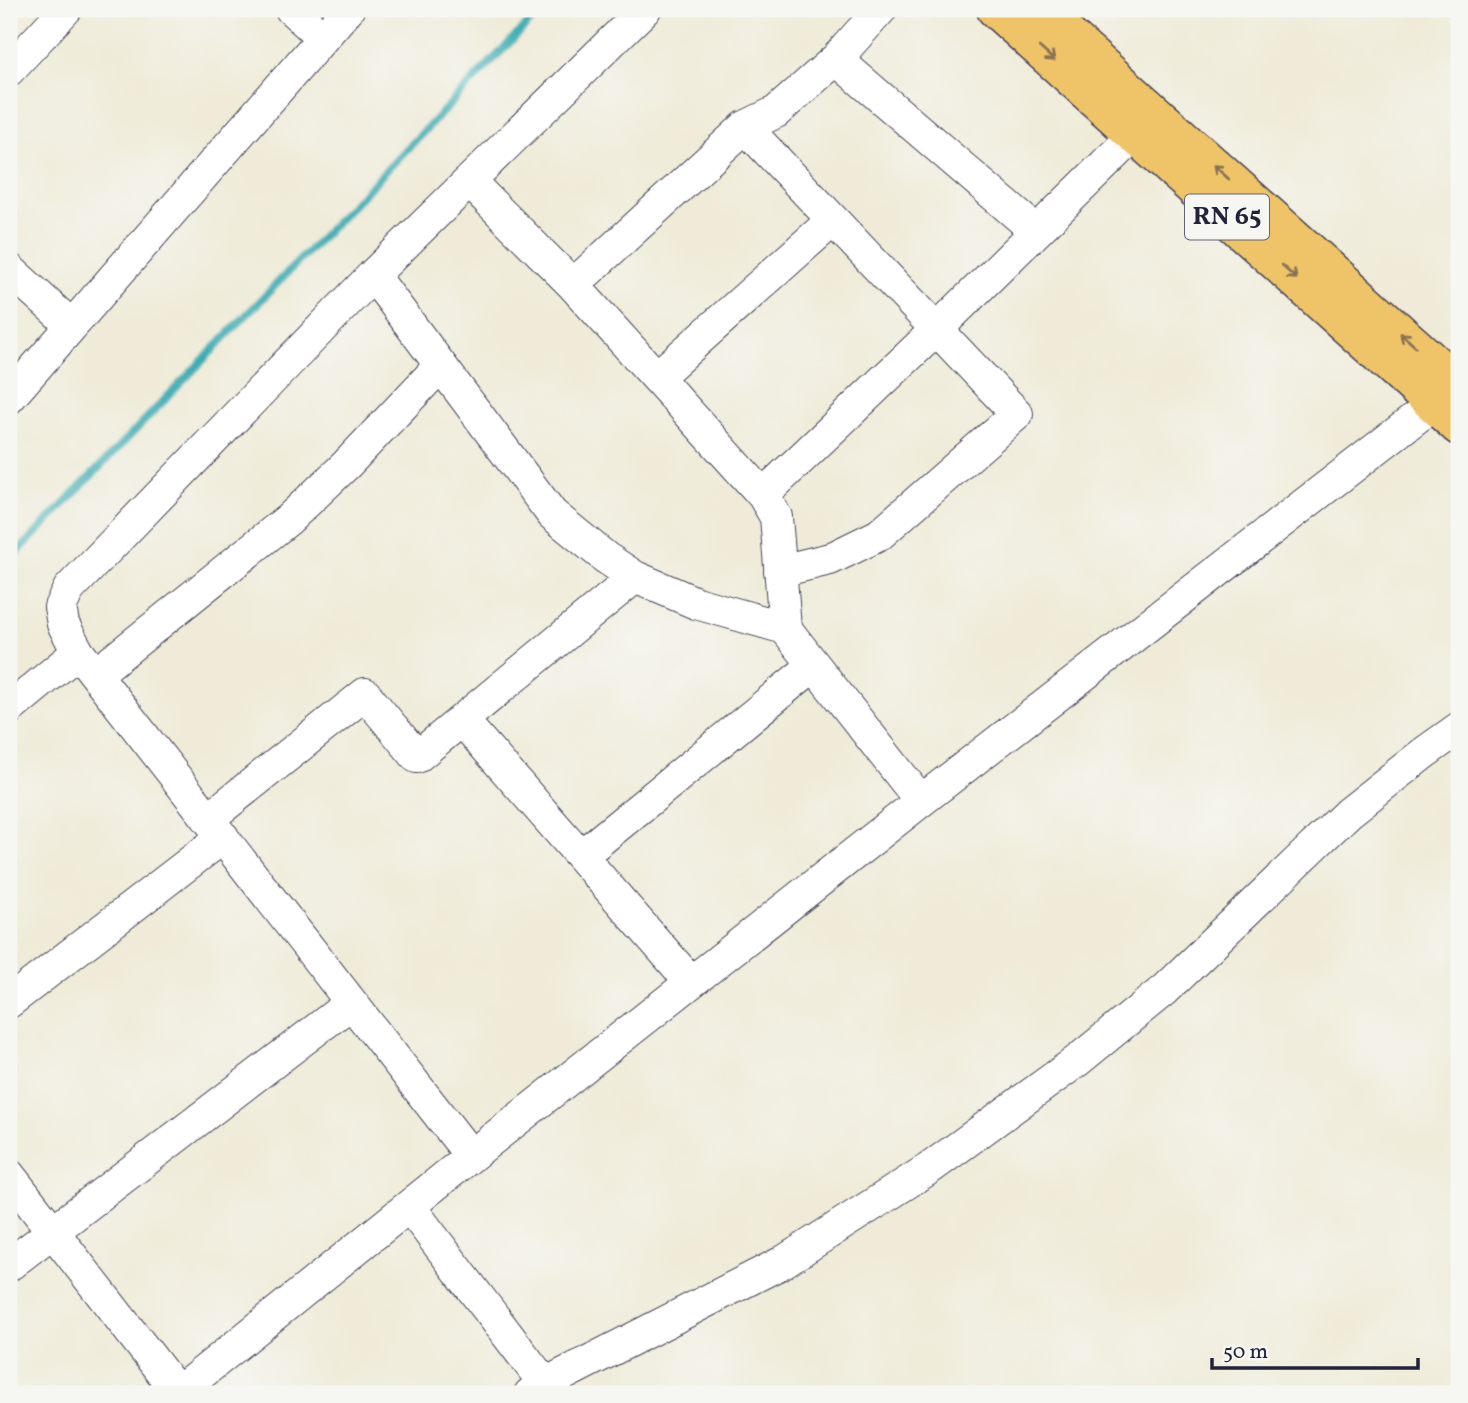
<svg xmlns="http://www.w3.org/2000/svg" width="1468" height="1403" font-family="Vollkorn,serif">
  <style>
    .lines { fill: none; stroke-linecap: round; stroke-linejoin: round }
    .stream { stroke: #39abb3; stroke-width: 8 }
    .minor-casing { stroke: #414053; stroke-width: 34 }
    .major-casing { stroke: #414053; stroke-width: 41 }
    .minor { stroke: #fff; stroke-width: 32 }
    .major { stroke: #efc469; stroke-width: 38 }
    .oneway { stroke: #887352 }
    .labels { text-anchor: middle; dominant-baseline: central; stroke-width: 5; stroke-linejoin: round; paint-order: stroke }
    .shield { fill: #f6f6f2; stroke: #626272; stroke-width: 2 }
    .shield-label { font-size: 26px; font-weight: bold; fill: #22223b }
  </style>
  <rect width="100%" height="100%" fill="#f6f6f2"/>
  <filter id="ink" filterUnits="userSpaceOnUse"><feTurbulence type="fractalNoise" baseFrequency=".0143" numOctaves="2"/><feDisplacementMap in="SourceGraphic" scale="14" xChannelSelector="R" yChannelSelector="G"/><feConvolveMatrix kernelMatrix="1 2 1 2 8 2 1 2 1" color-interpolation-filters="sRGB"/></filter>
  <filter id="wash" filterUnits="userSpaceOnUse"><feTurbulence type="fractalNoise" baseFrequency=".00686" numOctaves="4" result="noise"/><feDisplacementMap in="SourceGraphic" scale="28" xChannelSelector="R" yChannelSelector="G"/><feGaussianBlur stdDeviation="1.57" result="paint"/><feColorMatrix in="noise" values="0 0 0 0 0 0 0 0 0 0 0 0 0 0 0 0 0 1.4 0 .05"/><feComposite in="paint" operator="in"/></filter>
  <g filter="url(#wash)">
    <rect width="100%" height="100%" fill="#efebd8"/>
    <g class="lines">
      <path class="stream" d="M9,561L542,9"/>
    </g>
  </g>
  <g filter="url(#ink)">
    <g class="lines">
      <g class="minor-casing">
        <path id="minor" d="M291,9L322,37
          M836,59L1036,231
          M9,70L66,9
          M745,127L776,112L836,59L881,9
          M469,181L573,285L763,495L776,517L785,628L921,801
          M9,269L71,325
          M373,275L552,514L606,558L635,577L696,603L785,628
          M573,285L745,127L1017,414L879,535L830,559L780,571
          M657,377L833,220
          M9,398L348,9
          M763,495L937,329L1152,118
          M96,674L289,519L346,465L440,366
          M9,709L78,652
          M462,720L691,982
          M208,819L365,694L417,757L635,577
          M581,856L814,665
          M9,1002L223,837
          M471,1156L78,652L63,624L60,607L69,589L373,275L645,9
          M9,1175L179,1394
          M409,1206L545,1384
          M9,1265L351,1003
          M176,1394L471,1156L921,801L1452,390
          M530,1394L545,1384L783,1262L930,1168L1077,1061L1164,990L1348,813L1424,753L1459,728"/>
      </g>
      <g class="major-casing">
        <path id="major" d="M996,9L1459,426
          M1038,9L1459,386"/>
      </g>
      <use href="#minor" class="minor"/>
      <use href="#major" class="major"/>
    </g>
    <defs><path id="oneway-shaft" d="M-6 0H5M1.5-3L5.5 0L1.5 3" fill="none" stroke-width="1.6" stroke-linecap="round" stroke-linejoin="round" transform="scale(1.75)"/></defs>
    <g class="oneway">
      <use href="#oneway-shaft" transform="translate(1047 54) rotate(42)"/>
      <use href="#oneway-shaft" transform="translate(1221 172) rotate(-138)"/>
      <use href="#oneway-shaft" transform="translate(1289 272) rotate(42)"/>
      <use href="#oneway-shaft" transform="translate(1408 340) rotate(-138)"/>
    </g>
  </g>
  <g class="labels">
    <rect class="shield" x="1185" y="194.5" width="84" height="45" rx="5"/>
    <g class="shield-label">
      <text x="1227" y="217">RN 65</text>
    </g>
  </g>
  <rect width="1468" height="1403" fill="none" stroke="#f6f6f2" stroke-width="35"/>
  <path d="M1212 1358v10h206v-10" fill="none" stroke="#22223b" stroke-width="3.5"/>
  <text x="1223" y="1358" font-size="21" fill="#22223b" stroke="#f6f6f2" stroke-width="5" paint-order="stroke">50 m</text>
</svg>
